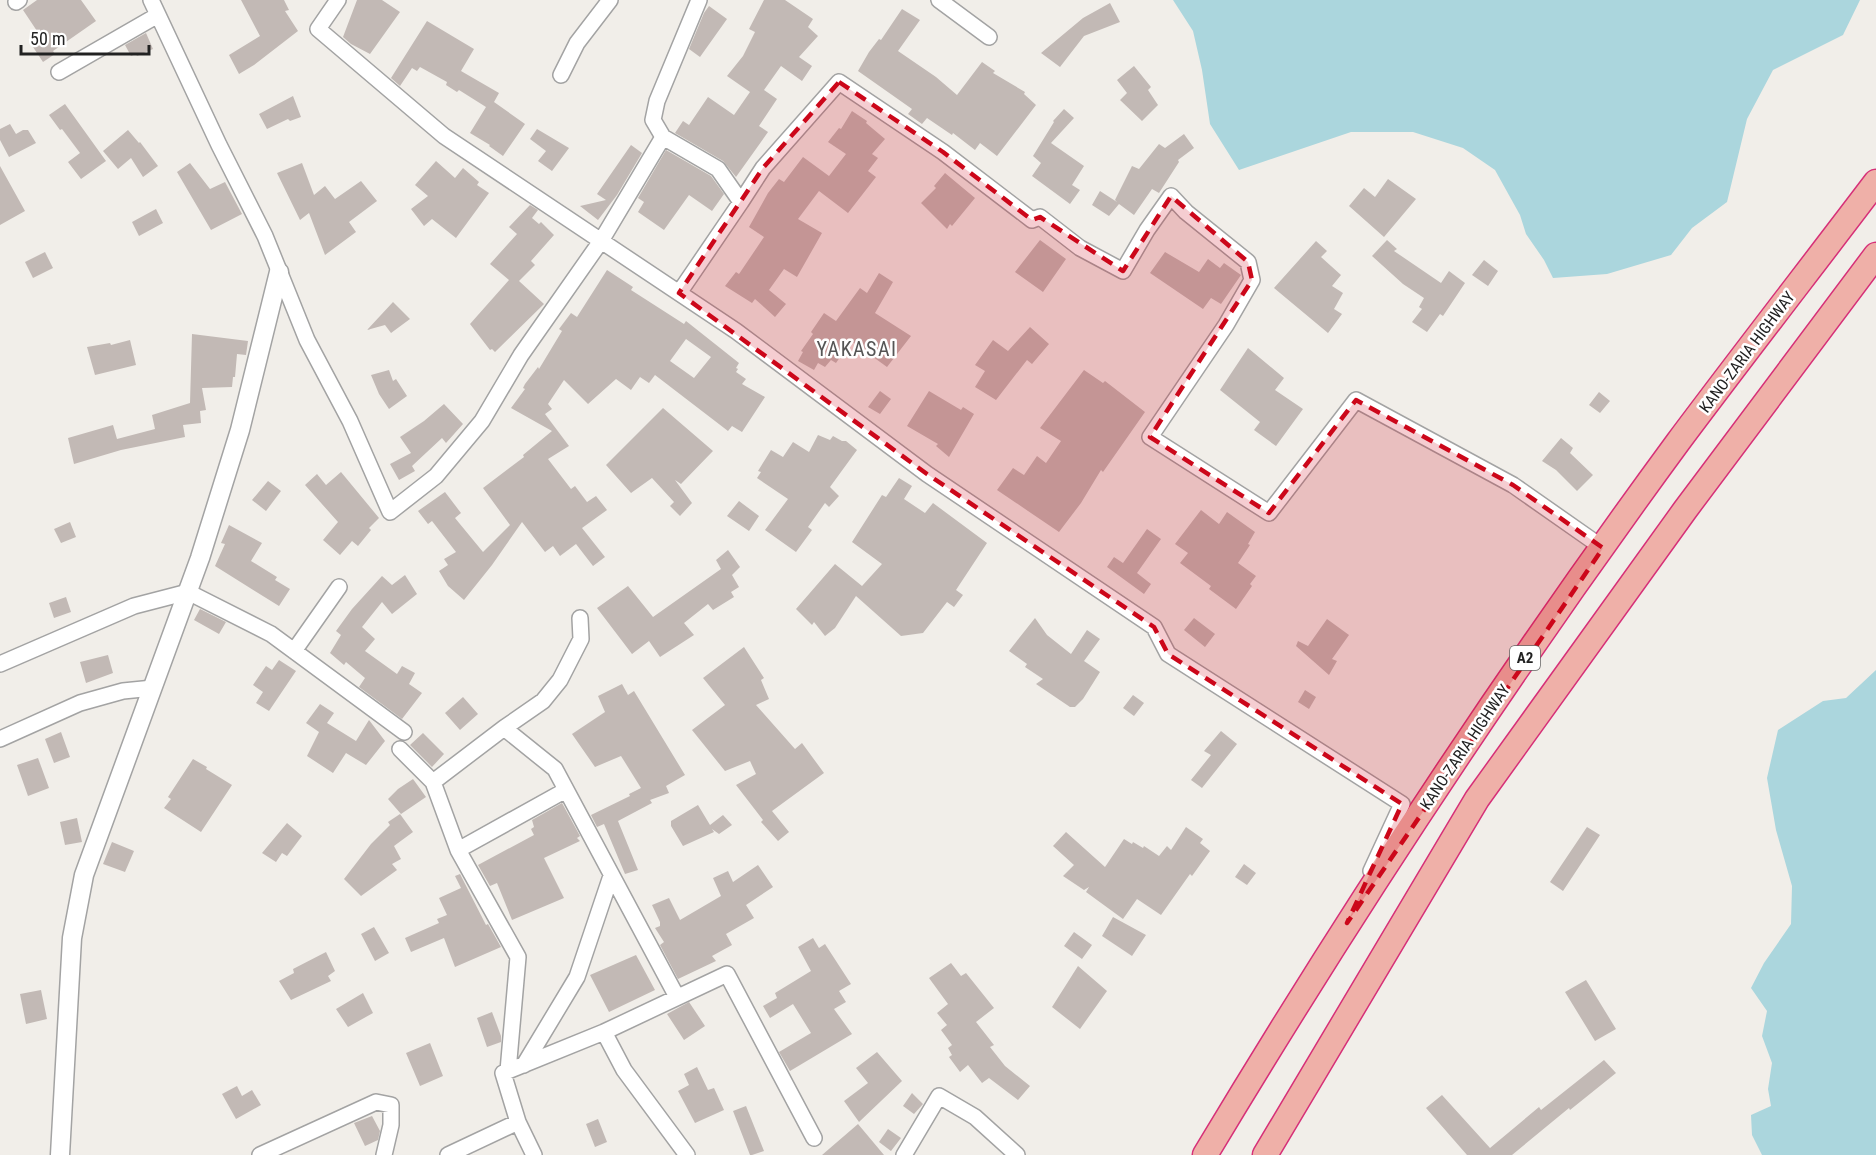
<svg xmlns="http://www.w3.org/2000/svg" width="1876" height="1155" font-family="'Roboto Condensed',sans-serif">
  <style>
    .water { fill: #abd6dd }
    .building { fill: #c2b9b5; fill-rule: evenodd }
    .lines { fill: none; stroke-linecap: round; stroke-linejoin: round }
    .minor-casing { stroke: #a3a3a3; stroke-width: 18 }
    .tertiary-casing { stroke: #a3a3a3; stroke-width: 21 }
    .trunk-casing { stroke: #d63078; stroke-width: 27 }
    .minor { stroke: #fff; stroke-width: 15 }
    .tertiary { stroke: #fff; stroke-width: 18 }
    .trunk { stroke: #efb0a8; stroke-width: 24 }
    .marked { fill: #cc071a; fill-opacity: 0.2; stroke: #cc071a; stroke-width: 4.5; stroke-dasharray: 12 8; stroke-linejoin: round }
    .labels { text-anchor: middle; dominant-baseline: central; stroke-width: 5; stroke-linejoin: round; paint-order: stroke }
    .shield { fill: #fff; stroke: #646464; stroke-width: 1.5 }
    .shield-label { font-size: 15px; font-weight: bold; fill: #222 }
    .street-label { font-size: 16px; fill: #222; stroke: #fff }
    .quarter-label { font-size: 20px; letter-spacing: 1.5px; fill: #555; stroke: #fff }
  </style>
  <rect width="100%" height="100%" fill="#f1eee9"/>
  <path class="water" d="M1173,0H1860L1843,35L1773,70L1747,119L1727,202L1692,228L1671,255L1607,274L1553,278L1544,260L1526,234L1520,215L1495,170L1463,148L1413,132H1351L1239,170L1210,124L1202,70L1193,31Z
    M1876,670V1155H1762L1752,1135L1751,1115L1771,1106L1768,1089L1772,1063L1762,1036L1767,1011L1751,988L1764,963L1791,924L1792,886L1776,830L1767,778L1778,730L1823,701L1846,698Z"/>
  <path class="building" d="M37,0H81L96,21L53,51L55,54L43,62L31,44L41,37L23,10Z
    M241,0H284L289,10L285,11L298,31L254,65L239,74L229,55L260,36Z
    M357,0H382L400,12L370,54L351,44L343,37Z
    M764,0H785L813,19L808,27L818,36L799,57L812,66L802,81L781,66L764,90L777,99L759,126L768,132L736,177L723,161L675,133L683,121L689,125L708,97L734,115L750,92L727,76L743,56L755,32L749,29Z
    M1110,3L1120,22L1084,36L1060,67L1041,53L1083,18Z
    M709,6L727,19L700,57L689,49L704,13Z
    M902,9L920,20L898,51L936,77L957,95L982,62L995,71L993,73L1025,92L1024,94L1036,105L997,156L980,143L975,150L953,133L952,135L927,118L922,124L908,114L912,109L858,71L869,52L879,39L881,40Z
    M427,21L474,49L461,71L499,93L494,102L525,124L503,156L489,146L490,145L470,133L486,107L459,90L457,92L446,85L447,82L420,67L417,71L412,68L400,86L391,78Z
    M146,33L153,49L137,56L136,54L131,56L125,45Z
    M1134,66L1151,87L1148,90L1158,105L1142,121L1120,100L1127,93L1117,80Z
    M293,96L301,117L290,121L288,119L267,129L259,114Z
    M65,104L106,161L81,179L68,162L80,153L62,129L60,130L49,115Z
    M1064,109L1074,118L1051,143L1084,166L1072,185L1080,190L1070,204L1032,176L1041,163L1033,156L1054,122L1053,121Z
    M852,111L867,121L866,123L885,139L872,154L878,158L868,171L876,177L848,213L819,191L798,219L822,233L797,277L784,269L769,290L786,304L775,317L755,299L752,303L725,286L736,272L739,274L764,237L749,227L768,193L779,179L784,182L803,157L829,176L846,154L828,142L839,128L841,129Z
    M10,124L16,134L23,130H28L36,143L9,157L0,140V129Z
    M537,129L569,148L552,171L538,161L546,151L530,139Z
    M128,130L139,143L140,142L158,166L143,177L131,158L118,169L103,151Z
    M1184,134L1194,148L1178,160L1179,162L1159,193L1152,189L1134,215L1119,204L1109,216L1092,205L1100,191L1117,202L1115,200L1132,166L1139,169L1159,144L1165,148Z
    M631,145L642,153L617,195L598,220L580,206L606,200L597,194Z
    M666,150L711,176L724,194L712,211L689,195L664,230L638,212L644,202L638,198Z
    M436,161L455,178L463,168L479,182L477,185L489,193L456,238L432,219L424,226L411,209L428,196L415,185Z
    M190,163L210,189L225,182L242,214L211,230L177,172Z
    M302,163L314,195L325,186L335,199L361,181L377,201L349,222L356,232L325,255L309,213L300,220L277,173Z
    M0,166L25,211L0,225Z
    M945,173L975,198L952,226L950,224L947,229L921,203L936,188L934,186Z
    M1388,179L1416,199L1384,237L1349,206L1364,188L1375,197Z
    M530,205L538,210L532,218L539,224L541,222L554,235L531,261L535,265L519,281L544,304L495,352L492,349L490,350L470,324L509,280L490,264L517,234L509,227Z
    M156,209L163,223L139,236L132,222Z
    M1040,240L1066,259L1043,292L1015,272Z
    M1387,240L1397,249L1394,251L1441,283L1449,271L1465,283L1443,316L1440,314L1427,332L1412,322L1422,309L1419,307L1424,298L1403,284L1372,256Z
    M1316,241L1327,251L1321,257L1341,275L1332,286L1343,293L1334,309L1342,314L1328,333L1274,288Z
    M45,252L53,268L33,278L25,262Z
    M1165,252L1199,272L1208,259L1220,268L1224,263L1241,275L1221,304L1211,298L1203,309L1150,273Z
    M1484,260L1498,271L1488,286L1472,275Z
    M607,270L633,287L631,290L684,324L686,321L739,363L736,368L738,369L736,372L746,379L742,384L765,397L742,432L732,426L728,431L655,375L649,383L640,377L631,390L616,379L588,404L564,380L548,404L552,409L545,414L569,446L548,459L571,489L575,486L587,502L596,496L607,510L582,528L605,557L593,566L576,544L560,556L553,546L545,552L522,522L492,565L464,600L448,586L439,571L448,565L444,559L456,552L432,521L428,524L418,511L445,492L461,513L455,518L483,552L510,525L483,488L524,457L523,455L552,431L511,408L525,389L523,388L525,384L538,367L539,369L562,331L559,329L571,313L577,317ZM686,339L711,357L694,378L670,361Z
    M879,273L893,282L875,313L911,336L887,367L851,341L836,363L831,360L825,367L818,363L814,370L798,361L803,352L801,351L813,334L811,332L824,313L836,321L860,288L867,293Z
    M393,302L410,319L391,333L385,325L367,330Z
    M1030,327L1049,344L1032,364L1027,360L996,400L975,387L985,371L975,365L993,340L1008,351Z
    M192,334L248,341L246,355L237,354L235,377H233L232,387L202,388L206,410L200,411L201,423L183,425L185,437L121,450L74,464L68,438L113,425L117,439L155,429L152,415L190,403Z
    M130,340L136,365L95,375L87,347L110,343L111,345Z
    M1248,348L1284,378L1275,390L1303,409L1276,446L1254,430L1260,422L1220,390Z
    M389,370L393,381L396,379L407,396L389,409L379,394L371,375Z
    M1084,370L1103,383L1105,381L1145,412L1103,472L1101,470L1081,503L1059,532L997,490L1013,468L1024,475L1037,456L1046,463L1061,441L1040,428Z
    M880,391L891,399L880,414L868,407Z
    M929,391L961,410L963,407L974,414L949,457L936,446L938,444L907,426Z
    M1599,392L1610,401L1600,413L1589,405Z
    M444,404L463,424L446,443L442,438L412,466L415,471L399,480L390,464L411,453L400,437L424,421Z
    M663,408L713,451L681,484L675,480L692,503L680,516L670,506L674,502L652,478L631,493L606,465Z
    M818,435L830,440L833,436L842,441H846L857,450L830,487L839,496L829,507L825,503L808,527L812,530L796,552L765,530L788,499L757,478L761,472L758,471L771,450L783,457L793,442L809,452Z
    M1561,438L1573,448L1570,453L1593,475L1577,491L1556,470L1542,461Z
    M341,472L379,518L369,528L371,530L358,546L352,541L340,555L323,540L338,522L305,485L317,474L326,485Z
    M899,478L912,486L904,499L925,513L933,503L987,543L956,590L963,595L954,607L947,602L923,633L901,636L856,596L835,628L825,636L814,622L812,625L796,609L835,564L862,586L882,564L852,542L882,495L886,497Z
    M268,481L281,491L266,511L252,500Z
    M739,501L759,516L749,531L727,516Z
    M1201,510L1219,524L1227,512L1255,532L1248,544L1250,545L1238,563L1256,576L1250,584L1252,586L1236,609L1209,589L1211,586L1180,563L1188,553L1175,544Z
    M70,522L76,537L61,543L54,529Z
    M229,525L262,543L251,561L277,577L275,580L290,589L279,606L215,566L225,544L221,543Z
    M1147,529L1161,539L1137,573L1151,584L1144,594L1107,567L1114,557L1123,563Z
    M728,550L740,567L732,575L739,587L731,592L734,597L713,610L708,604L684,623L694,635L660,657L649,641L632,654L597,608L628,586L653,617L721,569L716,560Z
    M405,575L417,594L392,614L382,602L362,627L375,639L365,651L397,674L402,666L415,673L409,684L422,693L402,719L359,687L365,678L346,662L344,665L330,653L341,635L336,631L352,609L382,576L392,585Z
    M66,597L71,612L54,618L49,603Z
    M200,609L226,622L219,634L194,620Z
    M1035,618L1047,635L1071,654L1087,630L1100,639L1084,661L1100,672L1083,699L1075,707H1070L1036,684L1043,679L1025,667L1027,664L1009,651Z
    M1194,618L1215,634L1205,647L1184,630Z
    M1327,619L1349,635L1332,659L1337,661L1329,675L1296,646L1298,641L1308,646Z
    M744,647L764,678L761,680L769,699L756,705L795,749L802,743L824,773L772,811L789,832L778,841L761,822L763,820L736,785L756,774L750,761L725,771L692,730L725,705L703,678Z
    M108,655L113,673L86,683L80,662Z
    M279,660L296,671L269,711L256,703L263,692L253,685L266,666L272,670Z
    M622,684L628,695L634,691L685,775L666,786L669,793L650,800L652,803L618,821L638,870L625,874L604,824L597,827L591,815L630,796L629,794L641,788L621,756L595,767L572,734L605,712L598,696Z
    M1305,690L1316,697L1309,709L1298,702Z
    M1133,695L1144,703L1134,716L1123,708Z
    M463,697L478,714L460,730L445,713Z
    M320,704L334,713L327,723L356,741L369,720L385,741L366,765L346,753L333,773L307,756L319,732L306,723Z
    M1221,731L1237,744L1202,788L1191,780L1211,755L1204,751Z
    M61,732L70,757L54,763L45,739Z
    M423,733L444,754L432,767L410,745Z
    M38,758L49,788L28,796L17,765Z
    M193,759L207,767L206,769L232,785L201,832L164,808L171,799L168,797Z
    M413,779L426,797L401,814L388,799L398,789Z
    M562,803L580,836L577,838L580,841L544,858L564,898L512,920L497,883L490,886L478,865L534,835L531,829L534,827L532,820Z
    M698,805L710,825L723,815L732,825L719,834L712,829L714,832L683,846L671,826V821Z
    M400,814L413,832L394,846L401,859L392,864L397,870L361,896L344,879L371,844L390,825L388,822Z
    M77,818L82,842L65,845L60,822Z
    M287,823L302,836L287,856L282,853L276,862L262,853Z
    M1186,827L1203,839L1200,843L1210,851L1192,876L1190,874L1161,915L1137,899L1123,919L1086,892L1089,887L1084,890L1063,876L1074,865L1053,846L1066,832L1105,867L1124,839L1132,844L1133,842L1143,848L1144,846L1159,856L1167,846L1171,850Z
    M1587,827L1600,835L1563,891L1550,882Z
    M112,842L134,851L125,872L103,864Z
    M1244,864L1256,873L1247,885L1235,877Z
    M758,865L773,887L746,905L754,918L726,934L732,945L712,956L716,961L678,979L660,945L664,942L655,928L660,926V922L652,905L669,898L680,920L721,896L713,878L728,871L733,882Z
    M460,874L486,925L488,924L501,947L455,967L444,938L411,952L405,938L439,923L437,919L447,915L439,898L461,888L455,876Z
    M1113,917L1146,935L1132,956L1102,936Z
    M374,927L389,953L375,961L361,934Z
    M1074,932L1092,945L1082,959L1064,946Z
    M813,938L819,948L825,944L851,984L839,991L846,1002L834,1009L852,1034L790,1071L779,1052L811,1033L793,1004L770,1018L763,1006L777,998L775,993L811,971L798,947Z
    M326,952L335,971L328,976L331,981L291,1000L279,981L294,973L293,969Z
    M636,955L655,990L609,1012L590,975Z
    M951,963L961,976L966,973L994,1008L976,1022L994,1045L990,1047L1005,1066L1030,1086L1018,1100L989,1078L982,1083L968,1065L960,1072L949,1057L952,1055L948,1048L952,1045L941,1030L947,1025L937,1013L948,1004L929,978Z
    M1078,966L1107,991L1080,1029L1052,1007Z
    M1586,980L1616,1029L1595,1041L1565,992Z
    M41,990L47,1019L26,1024L20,994Z
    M363,993L373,1013L348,1027L336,1009Z
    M689,1002L705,1026L684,1040L667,1014Z
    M492,1012L501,1036V1042L487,1047L477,1018Z
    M430,1043L443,1076L420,1086L406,1053Z
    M877,1052L902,1081L859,1122L844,1101L868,1083L856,1068Z
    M1604,1060L1616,1073L1570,1110L1569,1108L1512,1155H1467L1426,1108L1442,1095L1490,1148L1539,1107L1541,1110Z
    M697,1067L708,1090L714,1088L724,1110L695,1123L678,1091L689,1085L684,1074Z
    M237,1086L242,1096L252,1090L261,1105L236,1119L222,1094Z
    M912,1093L923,1104L914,1114L903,1106Z
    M746,1106L764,1151L752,1155H750L733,1111Z
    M372,1116L380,1131L378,1140L365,1146L354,1123Z
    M598,1119L607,1142L595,1147L586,1124Z
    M858,1124L884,1155H822Z
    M888,1129L901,1138L891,1151L879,1142Z"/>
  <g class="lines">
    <g class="minor-casing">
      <path id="minor" d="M151,0L219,145L265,236L307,340L350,421L390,512L436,476L482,421L521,355L601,241L663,137L718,169L741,202L763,168L839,82L943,152L1032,220L1040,217L1080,248L1123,271L1147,230L1171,196L1186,212L1248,262L1252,280L1226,325L1150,437L1269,513L1356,400L1513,485L1603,548
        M338,0L318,29L444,136L736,331L927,474L1154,627L1168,654L1402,804L1371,871
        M939,0L989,37
        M16,2L19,0
        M59,72L158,15
        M561,75L577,43L610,0
        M663,137L653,120L657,101L699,0
        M679,293L741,202
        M294,651L339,587
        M0,664L134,606L188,592L271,634L404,732
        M504,728L543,701L560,680L581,639L580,618
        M0,739L80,703L123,691L153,688
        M400,749L433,782L458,850L518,957L508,1071
        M433,782L504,728L555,769L677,997
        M458,850L566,790
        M524,1065L577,977L611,876
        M518,1122L503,1073L604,1032
        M260,1155L376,1102L391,1105V1125L384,1155
        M448,1155L518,1122L534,1155
        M687,1155L624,1070L604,1032L727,974L814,1138
        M904,1155L939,1096L975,1117L1017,1155"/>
    </g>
    <g class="tertiary-casing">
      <path id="tertiary" d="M60,1155L72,938L84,875L200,558L240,430L279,272"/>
    </g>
    <g class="trunk-casing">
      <path id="trunk" d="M1205,1155C1352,910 1509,672 1678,442C1743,355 1810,269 1876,182
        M1265,1155L1477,799L1685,510L1876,255"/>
    </g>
    <use href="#minor" class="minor"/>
    <use href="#tertiary" class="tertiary"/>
    <use href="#trunk" class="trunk"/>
  </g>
  <path class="marked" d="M839,82L943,152L1032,220L1040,217L1123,271L1171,196L1248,262L1252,280L1150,437L1269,513L1356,400L1513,485L1603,548L1347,923L1402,804L1168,654L1154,627L927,474L679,293L763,168Z"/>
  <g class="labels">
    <rect class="shield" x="1510" y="646" width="30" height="24" rx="4.5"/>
    <g class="shield-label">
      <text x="1525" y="658">A2</text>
    </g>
    <g class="street-label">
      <text transform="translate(1747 352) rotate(-53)">KANO-ZARIA HIGHWAY</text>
      <text transform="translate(1465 747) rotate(-56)">KANO-ZARIA HIGHWAY</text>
    </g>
    <g class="quarter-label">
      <text x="857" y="349">YAKASAI</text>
    </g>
  </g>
  <path d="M21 45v9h128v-9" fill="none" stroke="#222222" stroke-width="3"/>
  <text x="30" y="45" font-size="18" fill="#222222" stroke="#ffffff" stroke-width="4.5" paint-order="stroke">50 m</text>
</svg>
